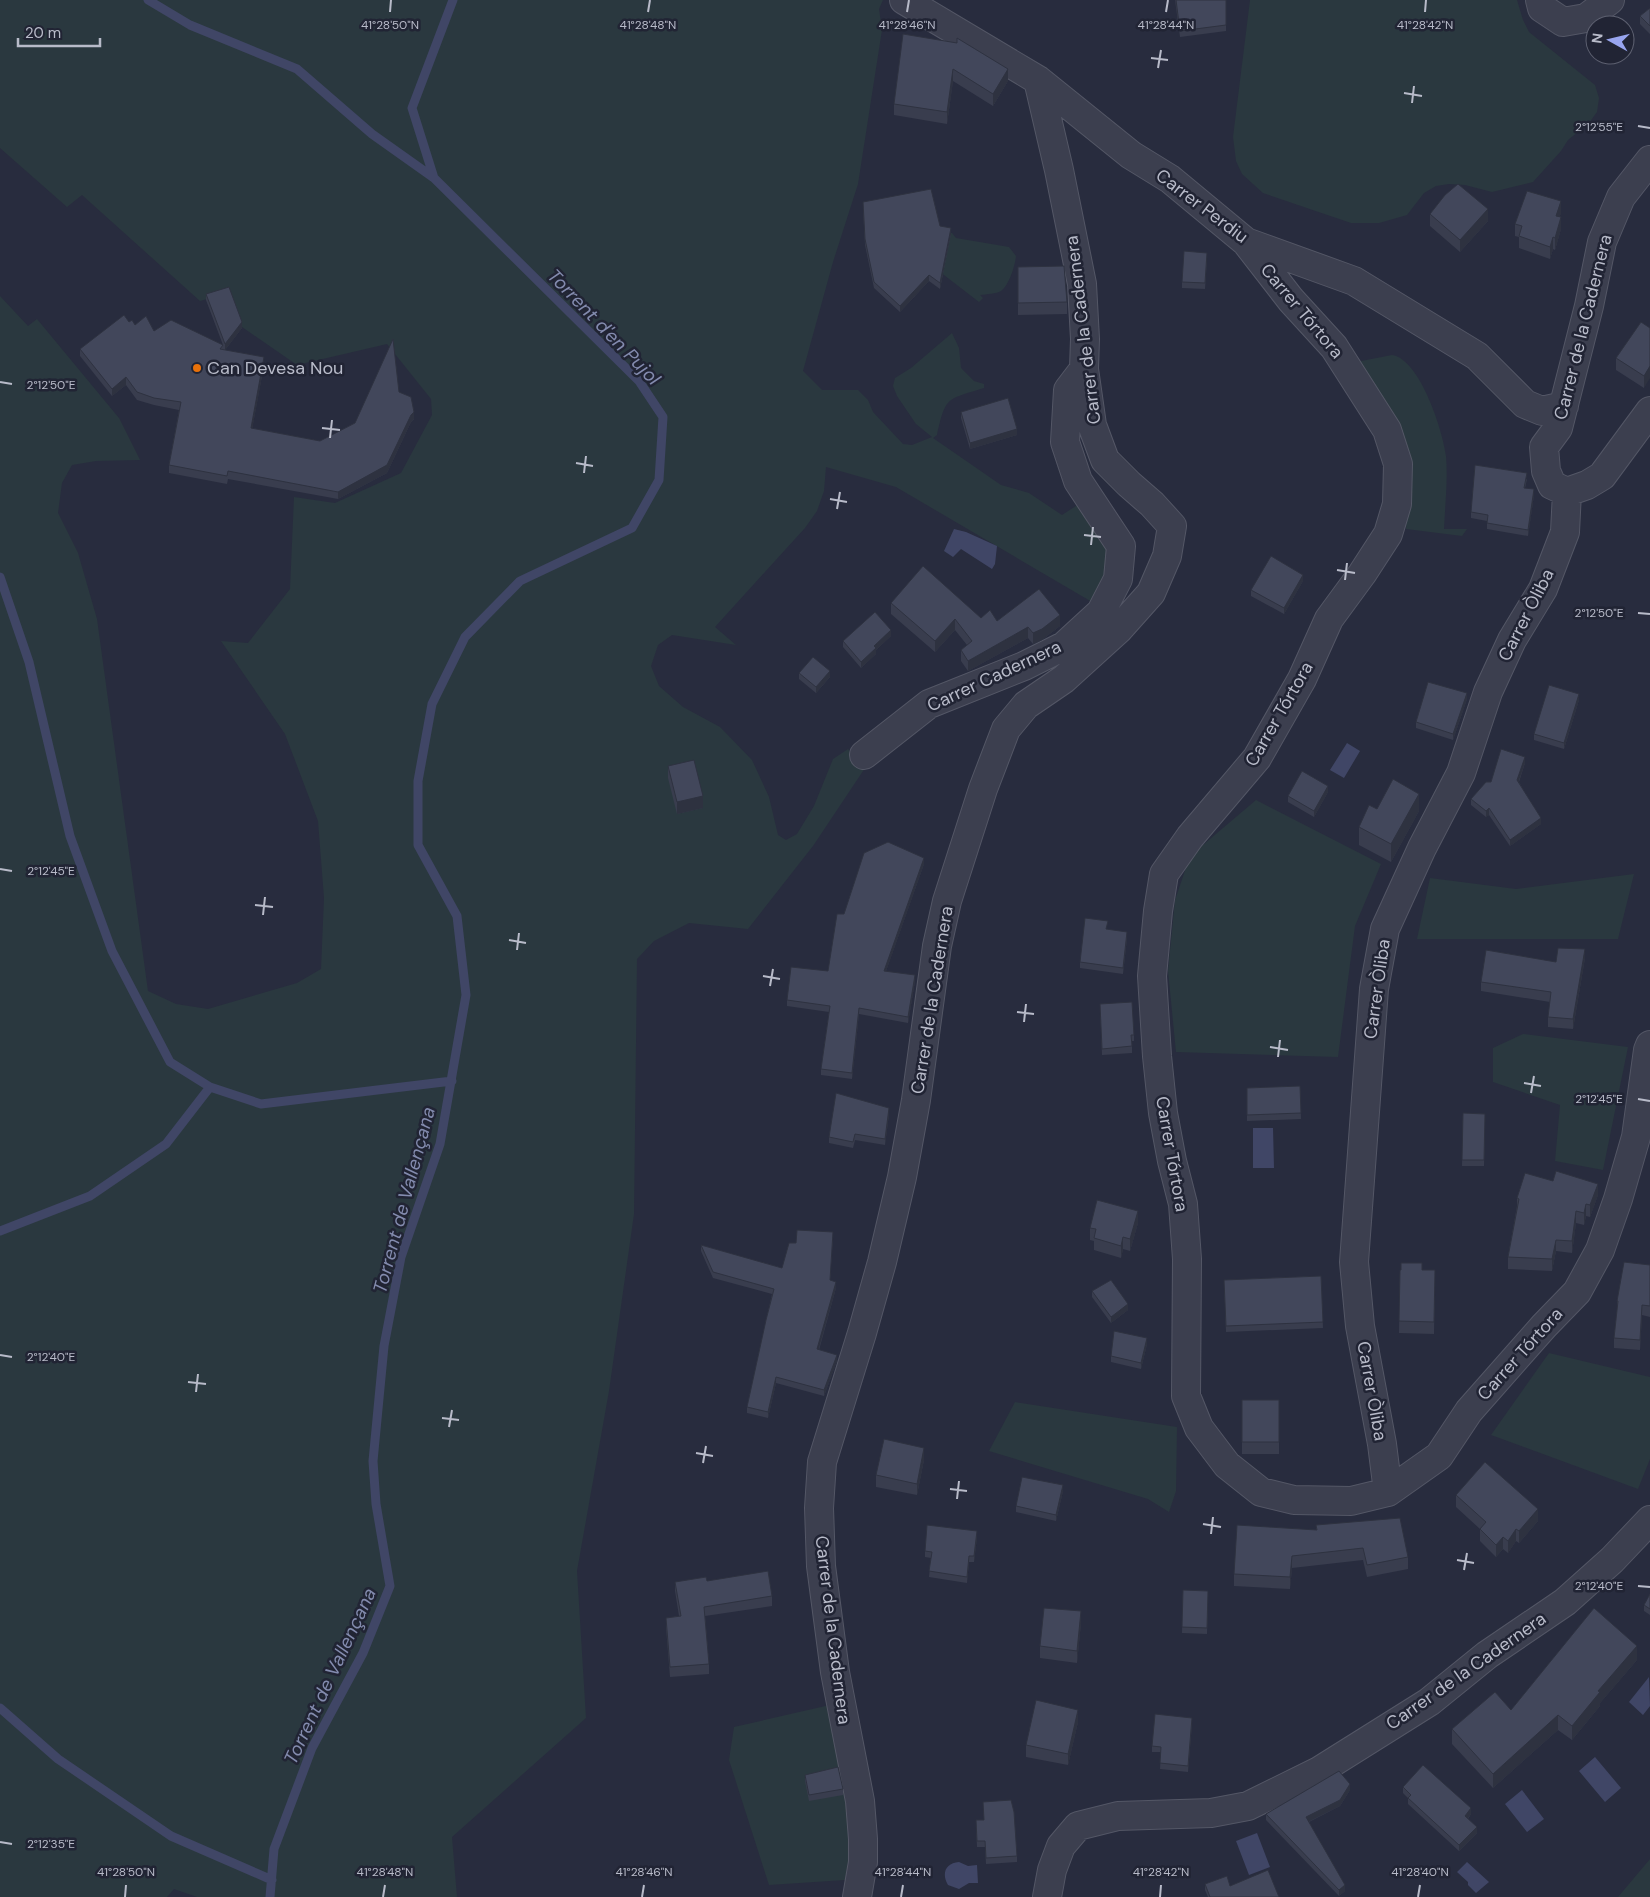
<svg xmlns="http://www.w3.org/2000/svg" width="1650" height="1897" font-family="'DM Sans',sans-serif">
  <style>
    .green { fill: #2a383f }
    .water { fill: #404666 }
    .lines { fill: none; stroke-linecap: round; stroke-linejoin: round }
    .stream { stroke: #404666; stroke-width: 9 }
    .street-casing { stroke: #545766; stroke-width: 30 }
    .street { stroke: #3c3f4f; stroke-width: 28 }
    .wall { fill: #393d4e }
    .shaded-wall { fill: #2e3240 }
    .building { fill: #42475b; stroke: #2e3240 }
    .ticks { fill: none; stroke: #b8bbc9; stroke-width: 2 }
    .food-dot { fill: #e8710a; stroke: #212434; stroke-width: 2 }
    .labels { text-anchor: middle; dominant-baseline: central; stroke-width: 5; stroke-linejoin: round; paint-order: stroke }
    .street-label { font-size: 18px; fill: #b8bbc9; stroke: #212434 }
    .poi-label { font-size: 18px; fill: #b8bbc9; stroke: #212434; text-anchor: start }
    .water-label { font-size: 19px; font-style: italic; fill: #838bae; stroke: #212434 }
    .ticks-label { font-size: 12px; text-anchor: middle; fill: #b8bbc9; stroke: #212434; stroke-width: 5; stroke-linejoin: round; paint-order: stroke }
  </style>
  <rect width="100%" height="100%" fill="#282c3e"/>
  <path class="green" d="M0,0H883L879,9L882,30L858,184L833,262L803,371L822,390H858L868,400L873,412L903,444L912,445L932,437L916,424L897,396L893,386L895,378L911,368L952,333L959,348L961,368L974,381L984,384V388C947,400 946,395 937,435L933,438L1001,485L1029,493L1062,515L1079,504C1093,525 1119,552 1109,580C1106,587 1097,595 1092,602L896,487L826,467L824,491L817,511L805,528L715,627L736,645L672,635L658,645L651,666L659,686L683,707L720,727L752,760L769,797L778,835L786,840L797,834L814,806L833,759L848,749L865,768L813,846L748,929L689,923L654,941L637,959L634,1214L609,1391L577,1571L586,1718L452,1837L457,1897H197L174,1889L167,1897H0V296L28,326L37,319L119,418L140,460L96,461L72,465L62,483L58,513L78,553L97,619L148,991L176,1004L208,1009L297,983L321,969L324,898L318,821L285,734L221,641L248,643L290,589L294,497L335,503L401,473L432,415L431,399L387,344L297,365L242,327L229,293L200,301L82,195L67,207L0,148Z
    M1250,0H1517L1523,20L1529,32L1595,85L1599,98L1597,112L1589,123L1568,140L1561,151L1533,182L1492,192L1465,185L1449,184L1436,186L1424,193L1407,215L1379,223H1351L1263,193L1242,174L1236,161L1233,137Z
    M941,232L952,233L956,238L1009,247L1016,256C1015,266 1009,285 1001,291C996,294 987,294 980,295L983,298L979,302L931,265Z
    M1392,355C1420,359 1443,431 1446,456C1448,480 1445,506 1444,529H1467L1462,536L1406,529L1408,501L1356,362Z
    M1256,800L1381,864L1355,926L1338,1057L1176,1052L1168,971L1175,900L1190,856Z
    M1634,874L1618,939H1417L1430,878L1516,889Z
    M1523,1034L1628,1047L1603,1170L1555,1161L1560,1105L1493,1082V1048Z
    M1549,1353L1650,1377V1459L1638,1489L1491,1435Z
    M1015,1402L1177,1427L1176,1491L1169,1512L1148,1499L989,1451Z
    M830,1705L854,1826L845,1880L769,1885L729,1760L734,1727Z
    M1650,1859V1897H1618Z"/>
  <path class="water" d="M954,529L966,532L997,546L995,564L992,569L961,549L953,557L944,551Z
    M1347,743L1360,751L1344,778L1330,770Z
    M1253,1128H1273L1274,1168H1253Z
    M1649,1677L1650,1706L1643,1715L1629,1702Z
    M1595,1757L1621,1788L1605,1802L1579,1771Z
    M1522,1790L1544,1819L1527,1832L1505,1804Z
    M1257,1833L1270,1867L1249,1875L1236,1841Z
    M959,1862L968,1866L977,1865L978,1883H969L959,1889L948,1885C941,1873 946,1863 959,1862Z
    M1467,1862L1489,1882L1476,1893L1468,1885V1882L1457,1872Z"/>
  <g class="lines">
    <path class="stream" d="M148,0L190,25L297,69L372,134L434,178L639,381L663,417L659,480L632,528L520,581L465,637L432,704L418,781V845L457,916L466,995L440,1144L401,1257L384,1346L373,1461L376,1504L390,1586L363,1653L312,1748L274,1849L270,1897
      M434,178L412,108L453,0
      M0,577L29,662L70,836L112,951L170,1062L210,1087L261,1104L452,1081
      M0,1231L90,1196L166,1144L210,1087
      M0,1708L58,1759L171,1836L272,1880"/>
    <g class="street-casing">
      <path id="street" d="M904,0L1038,80L1131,155L1170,179L1246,242L1354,281L1477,356L1525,404L1542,411L1564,406
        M1540,0L1542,8L1563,22L1586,18L1610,0
        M1650,160L1621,197L1602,242L1589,306L1558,428L1544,447L1546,471L1552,485L1567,492L1587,485L1602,476L1650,411
        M1246,242L1291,300L1334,347L1387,430L1398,464L1397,504L1388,534L1362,574L1329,619L1302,679L1257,758L1190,837L1164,874L1158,911L1152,976L1157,1056L1163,1113L1172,1161L1183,1204L1187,1259L1186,1396L1199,1428L1227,1465L1261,1492L1294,1500L1351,1501L1388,1492L1439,1456L1469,1411L1544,1326L1577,1292L1600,1250L1618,1199L1636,1137L1648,1050L1650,1045
        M864,755L929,704L1024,666L1064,646L1101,612L1118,579L1121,546L1078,481L1065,442L1068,390L1084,369
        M1388,1492L1382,1444L1360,1326L1354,1262L1374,989L1385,929L1422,848L1461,773L1488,692L1512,640L1543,589L1565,532L1567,492
        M857,1897L863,1862V1839L860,1801L835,1672L821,1566L819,1508L822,1462L862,1333L882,1262L902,1177L916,1100L937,946L947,901L983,789L1006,729L1026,705L1064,679L1118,630L1151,593L1167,556L1172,526L1152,504L1129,484L1105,460L1092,425L1084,369L1085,339L1082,284L1059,170L1038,80
        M1047,1897L1052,1870L1061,1846L1078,1826L1118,1816L1211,1813L1248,1806L1319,1771L1429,1702L1487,1655L1565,1602L1612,1560L1650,1520"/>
    </g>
    <use href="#street" class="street"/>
  </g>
  <path class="wall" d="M1175,0H1226V31L1180,37Z
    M1650,8V34L1640,24V16Z
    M903,34L1008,81L993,106L953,81L947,124L894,115V104Z
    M863,208L940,226L951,234L940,289L929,281L900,312L874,288L865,245Z
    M1561,213L1559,217L1561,229L1555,250L1553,249L1550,259L1519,248V237L1515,236V224Z
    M1430,214L1488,221L1460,252L1430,226Z
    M1207,259L1205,289L1182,288V282Z
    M1018,267L1067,302V314L1018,315Z
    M206,294L242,328L225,350L264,365L252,429L320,441L355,423L399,392L414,419L411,422L387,473L338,499L228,479L227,484L169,473V465L179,410L154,405L137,400L126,385L112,396L80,356V349L129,322L154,331L223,345L206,300Z
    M1650,328L1644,388L1616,370V358Z
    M961,412L1017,435L970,449L961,418Z
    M1527,479L1525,488L1534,495L1528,536L1487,529V521L1471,518V512Z
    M1303,581L1284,614L1251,596V590Z
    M891,603L981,618L997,621L1060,626L1042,640L1033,644L1028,638L968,671L961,661V650L967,645L955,630L935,652L891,614Z
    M891,636L876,650V654L861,668L843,647V641Z
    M799,673L830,677L816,693L799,679Z
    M1467,699L1453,740L1416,728V722Z
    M1579,700L1564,749L1534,740V734Z
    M1525,763L1519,782L1541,824L1510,846L1489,815L1486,817L1471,805V799L1491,782Z
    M668,766L703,808L677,814L668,778Z
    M1328,792L1314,817L1288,802V796Z
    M1377,809L1419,811L1391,862L1359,845V827Z
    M924,864L886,971L915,981L908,1023L859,1014L852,1079L821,1075V1069L829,1012L787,1006V1000L828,971L844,914Z
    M1107,929L1127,938L1123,974L1080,968V962Z
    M1585,958L1573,1029L1548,1027V1017L1550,1002L1481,991V982L1556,962Z
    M1100,1004L1134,1035V1041H1132V1053L1102,1055Z
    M1300,1086L1301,1119L1247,1121V1088Z
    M1463,1113L1485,1114L1484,1166H1462Z
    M889,1114L885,1145L855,1140L853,1148L829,1143V1137Z
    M1598,1195L1590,1217L1586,1216L1584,1225L1576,1223L1572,1253L1556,1251L1552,1271L1508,1269V1257L1517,1206V1198Z
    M1138,1223L1130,1251L1123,1249L1121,1258L1094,1250V1241L1090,1240V1228Z
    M833,1238L830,1280L836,1288L819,1350L837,1361L824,1396L776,1383L768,1418L747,1413V1407L772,1294L713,1278L701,1251V1245L782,1268L796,1243Z
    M1650,1265V1317L1642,1315L1640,1350L1614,1348V1338L1617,1311V1301Z
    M1400,1270H1435L1434,1334L1399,1333Z
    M1321,1276L1323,1328L1226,1332L1224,1280Z
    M1092,1291L1128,1310L1111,1323L1092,1297Z
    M1147,1344L1141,1369L1111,1362V1356Z
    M1242,1400H1279V1454H1242Z
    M924,1460L917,1495L876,1487V1475Z
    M1063,1491L1056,1521L1016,1512V1506Z
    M1456,1495L1538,1521L1519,1543L1516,1541L1508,1553L1503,1549L1496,1557L1480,1541V1529L1456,1507Z
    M1316,1525L1408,1557V1569L1367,1577L1363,1560L1292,1568L1290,1589L1234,1586V1574L1316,1530Z
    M977,1537L974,1562H969L967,1583L929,1577L931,1558L925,1557V1551Z
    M707,1581L772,1596V1606L705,1616L709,1664V1674L670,1677L666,1627V1618L679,1616L675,1591V1582Z
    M1183,1590L1208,1591L1207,1634L1182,1633Z
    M1650,1594V1615L1644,1611V1605Z
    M1081,1623L1077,1663L1040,1658V1646Z
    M1637,1660L1600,1703V1706L1572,1740L1558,1730L1493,1788L1452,1744V1729L1511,1710Z
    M1078,1722L1068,1765L1026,1757V1745Z
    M1192,1724L1188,1772L1160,1769L1161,1752H1152V1746Z
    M805,1775L843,1789V1795L809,1801L805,1781Z
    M1403,1787L1471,1814L1468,1819L1477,1833L1459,1851L1408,1804V1798L1403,1793Z
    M1350,1790L1340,1806L1309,1822L1345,1891L1339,1896L1266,1820V1814Z
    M976,1826L1017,1856V1862L986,1864L985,1847H977Z
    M1205,1884L1230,1886L1279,1897H1208L1205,1890Z"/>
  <path class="shaded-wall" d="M953,69V81L947,124V112Z
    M1008,69V81L993,106V94Z
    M1561,201V213L1556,228V216Z
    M1488,209V221L1460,252V240Z
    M1561,217V229L1555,250V238Z
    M951,228V234L940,289V283Z
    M1553,237V249L1550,259V247Z
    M929,275V281L900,312V306Z
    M242,322V328L225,350V344Z
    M264,357V365L251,436V428Z
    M1650,366V378L1644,388V376Z
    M126,377V385L112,396V389Z
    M414,412V419L411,422L387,473L338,499V492Z
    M1017,429V435L970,449V443Z
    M1534,489V495L1528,536V530Z
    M1303,575V581L1284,614V608Z
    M1060,615V626L1042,640L1033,644V633Z
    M955,619V630L935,652V641Z
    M1028,627V638L968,671V661Z
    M891,630V636L876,650V654L861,668V662L874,646Z
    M830,671V677L816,693V687Z
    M1467,693V699L1453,740V734Z
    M1579,694V700L1564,749V743Z
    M1525,757V763L1517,786V780Z
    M1328,786V792L1314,817V811Z
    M1419,794V811L1391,862V844Z
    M703,796V808L677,814V802Z
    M1489,808V815L1486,817V811Z
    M1541,818V824L1510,846V840Z
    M924,858V864L884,977V971Z
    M1127,932V938L1123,974V968Z
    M1585,949V958L1573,1029V1019Z
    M915,975V981L908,1023V1017Z
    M859,1008V1014L852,1079V1073Z
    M889,1108V1114L885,1145V1139Z
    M1598,1184V1195L1590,1217V1205Z
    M1586,1204V1216L1584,1225V1213Z
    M1138,1211V1223L1130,1251V1239Z
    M1576,1211V1223L1572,1253V1241Z
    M1123,1237V1249L1121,1258V1246Z
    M1556,1240V1251L1552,1271V1259Z
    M836,1282V1288L817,1355V1349Z
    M1128,1304V1310L1111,1323V1317Z
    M1642,1305V1315L1640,1350V1340Z
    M1147,1338V1344L1141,1369V1363Z
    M837,1355V1361L824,1396V1390Z
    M776,1377V1383L768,1418V1412Z
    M924,1448V1460L917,1495V1484Z
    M1063,1485V1491L1056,1521V1515Z
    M1538,1509V1521L1519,1543V1531Z
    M1516,1529V1541L1508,1553V1541Z
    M977,1531V1537L974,1562V1556Z
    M1503,1537V1549L1496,1557V1545Z
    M969,1556V1562L967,1583V1577Z
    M1292,1556V1568L1290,1589V1577Z
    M1081,1611V1623L1077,1663V1651Z
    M1637,1646V1660L1600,1703V1706L1572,1740V1726L1598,1691Z
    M1078,1710V1722L1068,1765V1754Z
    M1558,1715V1730L1493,1788V1774Z
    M1192,1718V1724L1188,1772V1766Z
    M1350,1784V1790L1340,1806L1306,1823V1817Z
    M1471,1808V1814L1465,1822V1816Z
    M1477,1827V1833L1459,1851V1845Z
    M1345,1885V1891L1339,1896V1890Z"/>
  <path class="building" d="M1176,0H1226V25L1180,31Z
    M1650,8V26L1640,16Z
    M903,34L957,43V38L1008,69L993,94L953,69L947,112L894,104Z
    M1458,184L1488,209L1460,240L1430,214L1445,195Z
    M931,189L940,226L951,228L940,283L929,275L900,306L874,282L865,239L863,202Z
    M1527,191L1561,201L1556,216L1561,217L1555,238L1553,237L1550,247L1519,236L1522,226L1515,224Z
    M1184,251L1207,253L1205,283L1182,282Z
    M1064,266L1067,302L1018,303V267Z
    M229,287L242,322L225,344L206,294Z
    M124,315L129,322L132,320L135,325L146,316L154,331L171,320L223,345L220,349L264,357L251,428L320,441L355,423L393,339L399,392L411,397L414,412L411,415L387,465L338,492L228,471L227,476L169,465L181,402L154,398L137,392L126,377L112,389L80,349Z
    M1641,322L1650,328V366L1644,376L1616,358Z
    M1008,398L1017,429L970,443L961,412Z
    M1475,465L1527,473L1524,488L1534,489L1528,530L1487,523L1488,515L1471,512Z
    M1271,556L1303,575L1284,608L1251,590Z
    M923,566L981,618L990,610L997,621L1039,589L1060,615L1042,629L1033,633L1028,627L968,661L961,650L972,641L955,619L935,641L891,603Z
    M875,612L891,630L874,646L876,648L861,662L843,641Z
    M813,657L830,671L816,687L799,673Z
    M1428,682L1467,693L1453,734L1416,722Z
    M1549,685L1579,694L1564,743L1534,734Z
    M1501,749L1525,757L1517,780L1541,818L1510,840L1489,808L1486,811L1471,799L1486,782H1491Z
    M694,760L703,796L677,802L668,766Z
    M1302,771L1328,786L1314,811L1288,796Z
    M1393,779L1419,794L1391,844L1359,827L1369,805L1377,809Z
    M888,842L924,858L884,971L915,975L908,1017L859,1008L852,1073L821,1069L830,1006L787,1000L791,967L828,971L837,914H844L864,853Z
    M1085,918L1108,921L1106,929L1127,932L1123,968L1080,962Z
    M1558,948L1585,949L1573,1019L1548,1017L1551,992L1481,982L1486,950L1556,962Z
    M1132,1002L1134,1035H1131L1132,1046L1102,1049L1100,1004Z
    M1300,1086L1301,1113L1247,1115V1088Z
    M836,1093L889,1108L885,1139L855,1134L853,1142L829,1137Z
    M1463,1113L1485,1114L1484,1160H1462Z
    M1556,1171L1598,1184L1590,1205L1586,1204L1584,1213L1576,1211L1572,1241L1556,1240L1552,1259L1508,1257L1519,1199L1517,1198L1525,1173L1553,1181Z
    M1097,1200L1138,1211L1130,1239L1123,1237L1121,1246L1094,1238L1096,1229L1090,1228Z
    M797,1230L833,1232L830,1280L836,1282L817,1349L837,1355L824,1390L776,1377L768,1412L747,1407L766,1320L774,1289L713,1272L701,1245L782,1268L789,1243H796Z
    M1624,1262L1650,1265V1306L1642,1305L1640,1340L1614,1338L1618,1301H1617Z
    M1401,1263H1422V1270H1435L1434,1322L1399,1321L1400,1270H1401Z
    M1321,1276L1323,1322L1226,1326L1224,1280Z
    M1111,1280L1128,1304L1111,1317L1092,1291Z
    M1114,1331L1147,1338L1141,1363L1111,1356Z
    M1242,1400H1279V1442H1242Z
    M884,1439L924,1448L917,1484L876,1475Z
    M1485,1462L1538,1509L1519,1531L1516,1529L1508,1541L1503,1537L1496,1545L1480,1529L1486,1522L1456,1495Z
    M1022,1477L1063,1485L1056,1515L1016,1506Z
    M1400,1518L1408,1557L1367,1565L1363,1548L1292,1556L1290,1577L1234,1574L1237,1525L1317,1530L1316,1525Z
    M927,1525L977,1531L974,1556H969L967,1577L929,1571L932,1552L925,1551Z
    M768,1571L772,1596L704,1607L709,1664L670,1667L666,1618L681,1616L675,1582L706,1577L707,1581Z
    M1183,1590L1208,1591L1207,1628L1182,1627Z
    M1650,1594V1609L1644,1605Z
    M1044,1608L1081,1611L1077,1651L1040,1646Z
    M1594,1608L1637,1646L1598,1691L1600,1692L1572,1726L1558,1715L1493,1774L1452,1729L1495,1692L1511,1710Z
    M1036,1700L1078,1710L1068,1754L1026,1745Z
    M1155,1714L1192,1718L1188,1766L1160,1763L1161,1747L1152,1746Z
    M1423,1765L1471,1808L1465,1816L1477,1827L1459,1845L1408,1798L1411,1795L1403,1787Z
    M838,1767L843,1789L809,1795L805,1775Z
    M1339,1771L1350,1784L1340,1800L1306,1817L1345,1885L1339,1890L1266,1814Z
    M1011,1800L1014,1812L1017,1856L986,1858L985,1841H977L976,1820H984L983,1802Z
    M1268,1870L1279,1897H1210L1205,1884L1227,1876L1230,1886Z"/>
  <path class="ticks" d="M390,12L391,0M648,12L650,0M907,12L909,0M1166,12L1168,0M1425,12L1426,0M1151,58L1168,60M1158,68L1161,50M1404,93L1422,96M1412,103L1414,86M1638,126L1650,128M0,382L12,384M322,428L340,430M330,438L332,420M576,463L593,466M584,473L586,456M830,499L847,502M837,509L840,492M1084,535L1101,537M1091,545L1093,527M1337,570L1355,573M1345,580L1347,563M1638,613L1650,614M0,869L12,871M255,905L273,907M263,915L265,897M509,940L526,943M517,950L519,933M763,976L780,979M770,986L773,969M1017,1012L1034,1014M1024,1022L1026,1004M1270,1047L1288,1050M1278,1057L1280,1040M1524,1083L1541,1086M1531,1093L1534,1076M1638,1099L1650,1101M0,1355L12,1357M188,1382L206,1384M196,1392L198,1374M442,1418L459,1420M449,1427L452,1410M696,1453L713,1456M703,1463L706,1446M950,1489L967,1491M957,1499L959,1481M1203,1524L1221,1527M1211,1534L1213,1517M1457,1560L1474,1563M1464,1570L1467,1553M1638,1586L1650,1587M0,1842L12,1844M125,1897L126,1885M383,1897L385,1885M642,1897L644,1885M901,1897L903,1885M1160,1897L1161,1885M1418,1897L1420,1885"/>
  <circle class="food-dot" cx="197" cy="368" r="5"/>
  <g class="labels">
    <g class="street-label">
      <text transform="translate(1202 206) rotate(37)">Carrer Perdiu</text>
      <text transform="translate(1302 311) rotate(50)">Carrer Tórtora</text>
      <text transform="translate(1583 327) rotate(-76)">Carrer de la Cadernera</text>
      <text transform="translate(1083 330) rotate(-97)">Carrer de la Cadernera</text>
      <text transform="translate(1526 615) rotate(-63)">Carrer Òliba</text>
      <text transform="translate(994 676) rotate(-25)">Carrer Cadernera</text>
      <text transform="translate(1279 714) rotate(-60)">Carrer Tórtora</text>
      <text transform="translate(1377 989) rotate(-82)">Carrer Òliba</text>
      <text transform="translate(932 1000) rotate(-81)">Carrer de la Cadernera</text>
      <text transform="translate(1172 1154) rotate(80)">Carrer Tórtora</text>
      <text transform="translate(1520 1354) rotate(-48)">Carrer Tórtora</text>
      <text transform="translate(1372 1391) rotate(80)">Carrer Òliba</text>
      <text transform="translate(833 1630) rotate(83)">Carrer de la Cadernera</text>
      <text transform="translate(1466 1671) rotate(-35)">Carrer de la Cadernera</text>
    </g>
    <g class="poi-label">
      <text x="207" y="368">Can Devesa Nou</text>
    </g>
    <g class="water-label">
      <text transform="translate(604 327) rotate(46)">Torrent d'en Pujol</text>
      <text transform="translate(404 1200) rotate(-75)">Torrent de Vallençana</text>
      <text transform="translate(330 1676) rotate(-65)">Torrent de Vallençana</text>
    </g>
  </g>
  <g class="ticks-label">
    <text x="390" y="29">41°28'50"N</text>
    <text x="648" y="29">41°28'48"N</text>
    <text x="907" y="29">41°28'46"N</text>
    <text x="1166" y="29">41°28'44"N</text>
    <text x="1425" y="29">41°28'42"N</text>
    <text x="1599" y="131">2°12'55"E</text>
    <text x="51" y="389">2°12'50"E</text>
    <text x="1599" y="617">2°12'50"E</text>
    <text x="51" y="875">2°12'45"E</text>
    <text x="1599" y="1103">2°12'45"E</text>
    <text x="51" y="1361">2°12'40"E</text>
    <text x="1599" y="1590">2°12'40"E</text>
    <text x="51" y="1848">2°12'35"E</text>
    <text x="126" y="1876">41°28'50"N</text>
    <text x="385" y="1876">41°28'48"N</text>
    <text x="644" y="1876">41°28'46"N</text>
    <text x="903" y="1876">41°28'44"N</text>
    <text x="1161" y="1876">41°28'42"N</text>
    <text x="1420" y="1876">41°28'40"N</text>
  </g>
  <g transform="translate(1610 40) rotate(278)"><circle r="24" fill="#212434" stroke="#5d6070"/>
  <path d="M0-4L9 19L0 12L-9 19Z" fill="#98a5ef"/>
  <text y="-8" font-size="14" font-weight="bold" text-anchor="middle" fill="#b8bbc9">N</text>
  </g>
  <path d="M18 38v8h82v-8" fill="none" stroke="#b8bbc9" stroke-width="2.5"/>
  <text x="25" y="38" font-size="15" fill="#b8bbc9" stroke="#212434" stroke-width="4" paint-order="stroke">20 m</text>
</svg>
